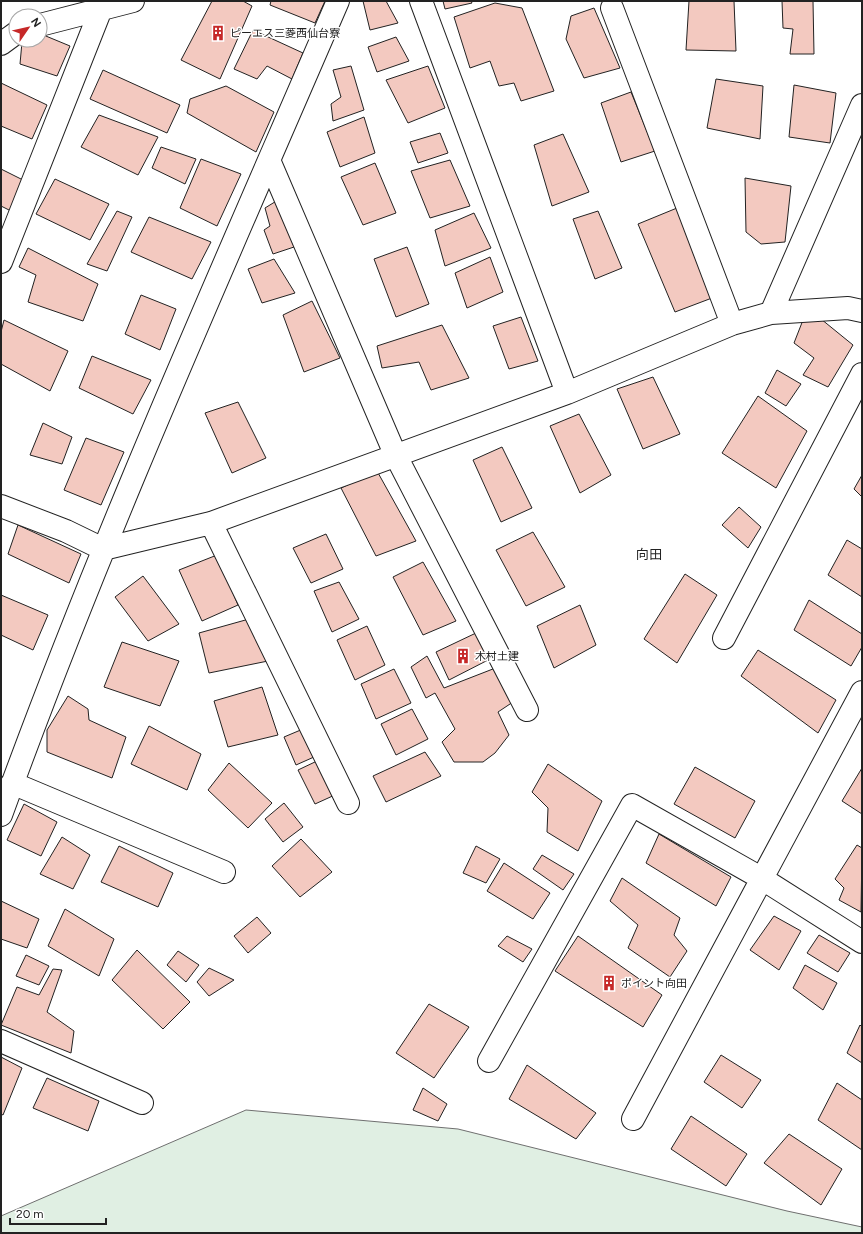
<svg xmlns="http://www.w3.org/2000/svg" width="863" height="1234" font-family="Figtree,'Noto Sans JP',sans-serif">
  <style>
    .green { fill: #e0efe3; stroke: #6f6f6f }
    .building { fill: #f3c9c0; stroke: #222 }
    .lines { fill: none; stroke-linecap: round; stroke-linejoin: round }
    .street-casing { stroke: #222; stroke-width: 24 }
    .street { stroke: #fff; stroke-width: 22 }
    .labels { text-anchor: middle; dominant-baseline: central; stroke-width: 3; stroke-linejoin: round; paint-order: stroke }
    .poi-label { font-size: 11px; fill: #222; stroke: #fff; text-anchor: start }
    .quarter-label { font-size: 13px; fill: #222; stroke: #fff }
  </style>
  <rect width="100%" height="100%" fill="#fff"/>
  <path class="green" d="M246,1110L458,1129L787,1211L862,1227V1233H1V1216Z"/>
  <path class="building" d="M212,1H243L252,6L220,79L181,60Z
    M271,1H325L315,23L270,5Z
    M363,1H386L398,23L370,30Z
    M443,1H471L472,3L445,9Z
    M689,1H734L736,51L686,50Z
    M782,1H813L814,54H790L793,29L783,28Z
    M495,3L522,8L554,91L521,101L514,83L499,86L490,61L470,68L454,17Z
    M594,8L620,68L584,78L566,39L571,16Z
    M253,30L303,53L292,79L267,66L257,79L234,69Z
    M41,34L70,46L57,76L20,64L22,42L40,40Z
    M396,37L409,61L377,72L368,47Z
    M351,66L364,110L333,121L331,104L341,97L333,70Z
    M428,66L445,108L408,123L386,80Z
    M103,70L180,105L167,133L90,99Z
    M716,79L763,86L760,139L707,128Z
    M1,83L47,105L32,139L1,126Z
    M794,85L836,93L830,143L789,137Z
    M226,86L274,112L256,152L187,113L190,99Z
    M631,92L655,151L621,162L601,103Z
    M99,115L158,137L138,175L81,147Z
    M364,117L375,153L340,167L327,132Z
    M440,133L448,153L418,163L410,142Z
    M563,134L589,192L552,206L534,145Z
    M161,147L196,159L185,184L152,168Z
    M201,159L241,174L217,226L180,208Z
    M450,160L470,206L430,218L411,171Z
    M375,163L396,213L363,225L341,177Z
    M1,169L23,180L11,211L1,206Z
    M745,178L791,186L785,242L761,244L746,232Z
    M55,179L109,204L90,240L36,214Z
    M278,200L300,245L273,254L264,230L270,226L265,208Z
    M677,208L712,298L675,312L638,224Z
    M117,211L132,217L107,271L87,264Z
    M598,211L622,268L595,279L573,219Z
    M474,213L491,248L445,266L435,230Z
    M149,217L211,242L192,279L131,252Z
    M407,247L429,304L396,317L374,259Z
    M28,248L98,284L83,321L28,302L36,275L19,267Z
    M490,257L503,292L467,308L455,273Z
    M274,259L295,293L262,303L248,269Z
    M141,295L176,309L160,350L125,334Z
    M312,301L340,358L304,372L283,315Z
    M521,317L538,361L509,369L493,326Z
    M821,319L853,345L828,387L803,375L814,358L794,343L803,320Z
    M4,320L68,351L50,391L1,364V332Z
    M442,325L469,378L431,390L419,362L382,368L377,346Z
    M92,356L151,380L133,414L79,388Z
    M777,370L801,384L786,406L765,393Z
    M653,377L680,434L643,449L617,389Z
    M758,396L807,431L776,488L722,453Z
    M238,402L266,458L232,473L205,413Z
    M579,414L611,475L580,493L550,426Z
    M43,423L72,437L62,464L30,455Z
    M86,438L124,452L101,505L64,490Z
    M502,447L532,508L501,522L473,460Z
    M377,471L416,541L376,556L341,488Z
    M862,475V497L854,489Z
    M739,507L761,527L748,548L722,525Z
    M18,525L81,554L69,583L8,554Z
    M533,532L565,587L526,606L496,550Z
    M326,534L343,569L311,583L293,548Z
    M847,540L862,549V597L828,575Z
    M217,555L238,605L202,621L179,570Z
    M423,562L456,621L423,635L393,577Z
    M685,574L717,595L677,663L644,639Z
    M143,576L179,624L148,641L115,597Z
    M339,582L359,619L332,632L314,591Z
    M1,595L48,615L33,650L1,635Z
    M809,600L862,634V647L851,666L794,630Z
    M580,605L596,645L554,668L537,626Z
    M249,619L268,661L209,673L199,633Z
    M367,626L385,665L355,680L337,640Z
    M476,633L490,659L449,680L436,652Z
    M122,642L179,661L160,706L104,687Z
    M758,650L836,700L818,733L741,676Z
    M427,656L444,688L498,667L513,702L498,712L509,735L495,753L483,762H454L442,742L455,729L435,693L426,698L411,667Z
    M394,669L411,703L376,719L361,684Z
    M262,687L278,735L228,747L214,701Z
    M68,696L88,709L89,720L126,737L112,778L47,752V730Z
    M412,709L428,739L396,755L381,724Z
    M149,726L201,754L187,790L131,764Z
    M303,729L314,757L296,765L284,737Z
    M425,752L441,776L386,802L373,776Z
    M317,761L337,794L315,804L298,770Z
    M229,763L272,803L248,828L208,790Z
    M548,764L602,801L578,851L547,832L548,808L532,792Z
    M695,767L755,801L735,838L674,804Z
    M862,768V814L842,801Z
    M284,803L303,827L283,842L265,819Z
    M24,804L57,822L41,856L7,840Z
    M659,834L731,877L716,906L646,863Z
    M62,837L90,855L73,889L40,874Z
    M301,839L332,872L300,897L272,866Z
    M857,845L862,848L861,912L839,900L844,888L835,879Z
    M119,846L173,873L158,907L101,882Z
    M476,846L500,859L486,883L463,873Z
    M542,855L574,874L563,890L533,869Z
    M504,863L550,893L533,919L487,891Z
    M622,878L680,918L674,935L687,951L670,977L628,948L638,925L610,901Z
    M1,901L39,919L27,948L1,939Z
    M65,909L114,939L99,976L48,946Z
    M774,916L801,931L779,970L750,950Z
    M257,917L271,933L248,953L234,936Z
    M819,935L850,953L838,972L807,953Z
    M507,936L532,949L523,962L498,946Z
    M578,936L662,995L643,1027L555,971Z
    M137,950L190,1002L163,1029L112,980Z
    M178,951L199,965L186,982L167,965Z
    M26,955L49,966L39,985L16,976Z
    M805,965L837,983L823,1010L793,988Z
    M209,968L234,980L209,996L197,982Z
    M53,969L62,970L47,1012L74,1031L71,1053L1,1025L17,987L39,995Z
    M429,1004L469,1027L434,1078L396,1053Z
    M860,1025L862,1027V1063L847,1053Z
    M721,1055L761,1080L742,1108L704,1082Z
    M1,1057L22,1068L3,1115L1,1114Z
    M527,1065L596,1113L576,1139L509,1099Z
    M47,1078L99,1101L88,1131L33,1108Z
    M837,1083L862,1100V1150L818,1120Z
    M423,1088L447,1104L438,1121L413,1110Z
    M691,1116L747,1154L726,1186L671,1149Z
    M789,1134L842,1169L821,1205L764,1163Z"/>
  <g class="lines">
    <g class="street-casing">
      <path id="street" d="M421,1L567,393
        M612,8L732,324
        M40,25L133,1
        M1,44L16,33
        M269,160L395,454L527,710
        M1,262L101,9
        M771,313L862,105
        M1,506L66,531L103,549L211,523L567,393L732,324L771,313L848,308L862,311
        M211,523L348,803
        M724,638L862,374
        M12,783L224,872
        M1,815C101,539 222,270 338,1
        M1,1041L142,1103
        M489,1061L632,805L761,878L862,942
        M633,1119L862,692"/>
    </g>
    <use href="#street" class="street"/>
  </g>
  <defs>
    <g id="building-bare" transform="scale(1.2)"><path d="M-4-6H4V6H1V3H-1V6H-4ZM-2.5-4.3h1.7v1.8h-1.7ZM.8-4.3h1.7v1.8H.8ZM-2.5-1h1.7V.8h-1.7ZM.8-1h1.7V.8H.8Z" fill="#c62828" stroke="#fff" stroke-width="2.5" paint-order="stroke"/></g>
  </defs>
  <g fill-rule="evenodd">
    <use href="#building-bare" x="218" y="33"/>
    <use href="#building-bare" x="463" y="656"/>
    <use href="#building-bare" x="609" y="983"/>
  </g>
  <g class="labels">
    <g class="poi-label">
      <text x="230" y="33">ピーエス三菱西仙台寮</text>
      <text x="475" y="656">木村土建</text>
      <text x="621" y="983">ポイント向田</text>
    </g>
    <g class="quarter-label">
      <text x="649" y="554">向田</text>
    </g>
  </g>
  <rect width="863" height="1234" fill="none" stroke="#222222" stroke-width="4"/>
  <g transform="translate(28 28) rotate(56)"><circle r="19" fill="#ffffff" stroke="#a7a7a7"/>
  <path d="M0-3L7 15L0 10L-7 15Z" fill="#c62828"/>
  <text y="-6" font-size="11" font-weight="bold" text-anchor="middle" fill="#222222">N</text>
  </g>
  <path d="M10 1218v6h96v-6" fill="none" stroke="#222222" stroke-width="2"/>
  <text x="16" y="1218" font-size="12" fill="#222222" stroke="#ffffff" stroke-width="3" paint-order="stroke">20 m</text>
</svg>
